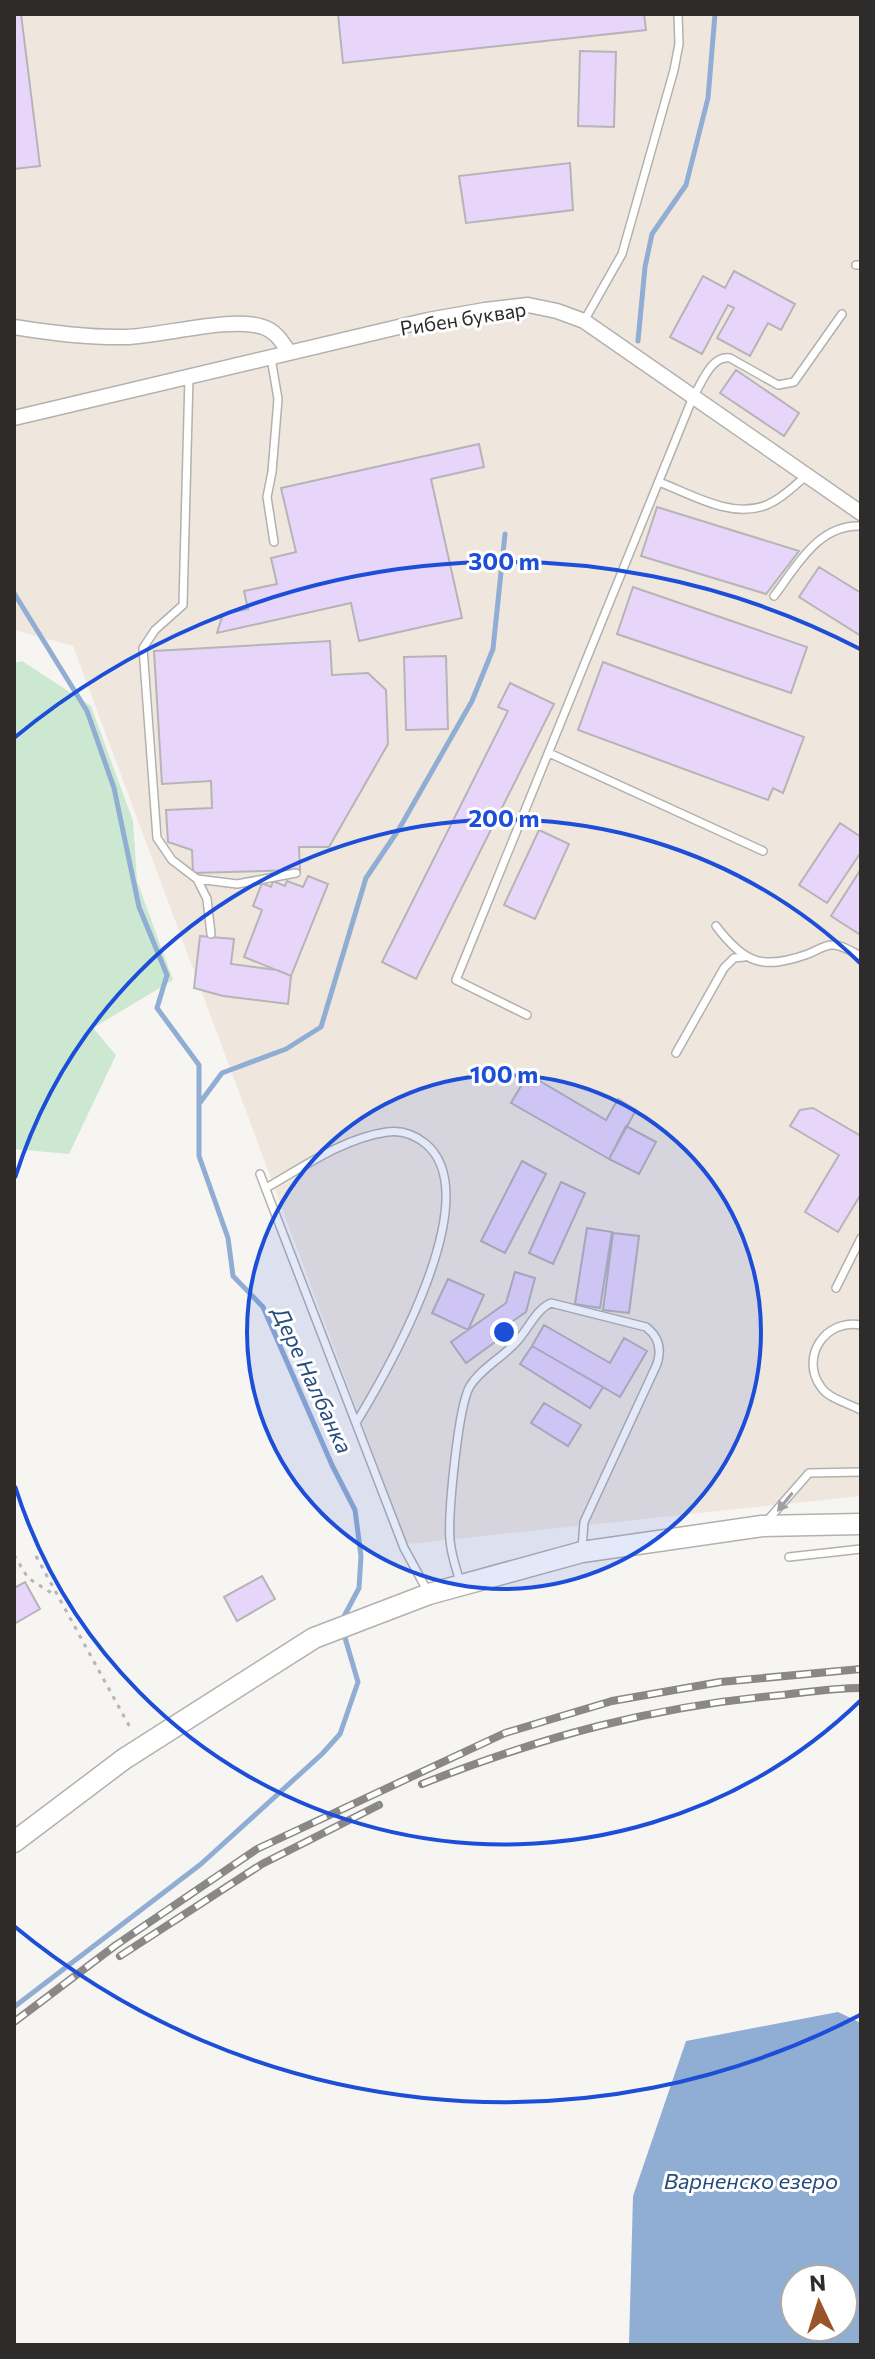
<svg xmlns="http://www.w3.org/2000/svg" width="875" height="2359" font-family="Commissioner,sans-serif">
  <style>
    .built { fill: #efe7de }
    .green { fill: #cce8d1 }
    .water { fill: #90add3; fill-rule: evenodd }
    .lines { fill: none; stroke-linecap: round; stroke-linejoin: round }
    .stream { stroke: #90add3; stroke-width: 5 }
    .building { fill: #e7d6fa; stroke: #b5b4b7; stroke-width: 2 }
    .lane-casing { stroke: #b3b1ae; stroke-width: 10 }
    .street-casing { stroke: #b3b1ae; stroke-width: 17 }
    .secondary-casing { stroke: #b3b1ae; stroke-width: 23 }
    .path { stroke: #b8b6b4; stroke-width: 3; stroke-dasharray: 4 6; stroke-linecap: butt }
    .lane { stroke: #fff; stroke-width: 7 }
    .street { stroke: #fff; stroke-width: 14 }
    .secondary { stroke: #fff; stroke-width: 20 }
    .rail-casing { stroke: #8a8887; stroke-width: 8 }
    .rail { stroke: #fff; stroke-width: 5; stroke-dasharray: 15; stroke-linecap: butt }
    .oneway { fill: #a0a0a0 }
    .ring { fill: none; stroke: #1d4ed8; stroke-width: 4 }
    .labels { text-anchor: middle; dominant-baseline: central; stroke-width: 6; stroke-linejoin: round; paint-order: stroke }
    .street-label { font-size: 20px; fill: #2d2c2b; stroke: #fff }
    .water-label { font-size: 22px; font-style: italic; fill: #264c7d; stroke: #fff }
    .centre { fill: #1d4ed8; stroke: #fff; stroke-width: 4 }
    .ring-label { font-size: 24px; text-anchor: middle; font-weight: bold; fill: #1d4ed8; stroke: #fff; stroke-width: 6; stroke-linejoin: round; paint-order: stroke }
  </style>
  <rect width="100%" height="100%" fill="#f7f5f2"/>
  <path class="built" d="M14,14H861V1496L407,1544L73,646L14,630Z"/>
  <path class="green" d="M22,661L91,706L133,821L137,881L173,980L93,1028L116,1055L69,1154L14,1149V663Z"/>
  <path class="water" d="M838,2012L861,2023V2345H629L633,2196L686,2041ZM795,2279H843V2327H795Z"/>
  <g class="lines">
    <path class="stream" d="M638,341L645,267L652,234L686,185L708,98L715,14
      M14,593L87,711L114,788L139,907L167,975L157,1008L199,1065V1103
      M341,1622L359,1588L361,1556L355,1510L332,1465L263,1307L233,1276L228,1238L199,1156V1104L222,1073L286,1049L321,1027L366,878L399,829L472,701L493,649L505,534
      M14,2007L201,1864L322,1754L340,1734L358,1682L343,1631"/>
  </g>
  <path class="building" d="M14,14H21L40,166L14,169Z
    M338,14H644L646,30L343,63Z
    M580,51L616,52L614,127L578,126Z
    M570,163L573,210L466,223L459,176Z
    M734,271L795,304L781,330L768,323L750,356L717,338L734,308L728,305L702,354L670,337L703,276L725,288Z
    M736,370L799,413L784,436L720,393Z
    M479,444L484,467L431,479L462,618L359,641L351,603L217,633L223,614L248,609L244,591L277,584L271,558L296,552L281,488Z
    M657,507L799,551L766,594L641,556Z
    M819,567L861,593V636L799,597Z
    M633,587L807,647L791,693L617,634Z
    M330,641L332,675L368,673L386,690L388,744L329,847H299L300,870L193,873L192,850L168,842L166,810L212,808L211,781L162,784L154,651Z
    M446,656L448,729L406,730L404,657Z
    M603,662L804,737L783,793L773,788L768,800L578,730Z
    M510,683L554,704L416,979L382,962L508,711L498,707Z
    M840,823L861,837V852L827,903L799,885Z
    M539,830L569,844L535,919L504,905Z
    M861,869V931L859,934L831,916Z
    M308,876L328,884L291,976L244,957L262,910L253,906L262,883L271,887L273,881L285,886L287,881L303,887Z
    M200,936L234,939L231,964L277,970L291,976L288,1004L223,996L194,988Z
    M528,1074L606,1120L618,1099L636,1110L609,1159L511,1103Z
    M813,1108L861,1136V1194L838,1232L805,1212L839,1155L790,1126L800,1110Z
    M626,1126L656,1142L639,1174L609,1159Z
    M522,1161L546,1174L505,1253L481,1241Z
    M561,1182L585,1193L553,1264L529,1253Z
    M587,1228L612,1232L600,1308L575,1304Z
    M613,1233L639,1236L629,1313L603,1310Z
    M515,1272L535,1278L526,1312L491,1336L495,1342L466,1363L451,1342L506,1303Z
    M448,1279L484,1295L468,1330L432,1313Z
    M544,1325L610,1363L624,1338L647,1351L620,1397L532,1346Z
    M532,1346L603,1387L590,1408L520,1364Z
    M544,1403L581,1425L568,1446L531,1423Z
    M262,1576L275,1599L237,1621L224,1597Z
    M25,1582L40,1609L14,1624V1588Z"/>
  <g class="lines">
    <g class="lane-casing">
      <path id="lane" d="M856,265H861
        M584,321L622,254L674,70L679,44L678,14
        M271,358L278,399L272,472L267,497L274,542
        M189,377L183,605L155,630L143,648L157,838L172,860L197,879L207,899L211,934
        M659,482C691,494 729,518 764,506C780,500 793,487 806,476
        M774,596C797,566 818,524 861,526
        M549,753L763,851
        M197,879L237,884L296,873
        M716,926C745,964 763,970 808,954C816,951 824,945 832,945C841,944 852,952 861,956
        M527,1015L456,980L693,397C702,383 711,355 730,358L778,385L794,382L842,314
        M676,1053L724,968L734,958L744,957
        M260,1174L404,1548L428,1592
        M266,1188C303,1167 344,1138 387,1132C401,1130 415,1135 426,1144C488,1197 388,1370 356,1423
        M836,1288L861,1238
        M859,1409C847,1403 828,1398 821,1387C799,1357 826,1318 861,1325
        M766,1522L809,1473L861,1472
        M789,1557L861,1549
        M460,1582C456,1568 451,1554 450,1540C448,1514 458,1406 470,1386C482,1367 504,1357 519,1339C529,1327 537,1309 551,1303L646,1327C659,1337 662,1349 657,1364L584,1522L582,1549"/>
    </g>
    <g class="street-casing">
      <path id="street" d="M14,327C51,333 88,338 126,337C162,336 231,316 263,327C276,331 282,342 289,352
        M14,418L428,320L485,310L528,305L557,311L584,321L861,513"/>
    </g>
    <g class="secondary-casing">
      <path id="secondary" d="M14,1842L124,1759L314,1638L429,1594L582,1552L762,1526L861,1524"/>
    </g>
    <path class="path" d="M14,1555L28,1578L53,1594
      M36,1556L132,1731"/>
    <use href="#lane" class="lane"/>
    <use href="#street" class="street"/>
    <use href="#secondary" class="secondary"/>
    <g class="rail-casing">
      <path id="rail" d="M422,1784C541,1737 654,1706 782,1695C808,1692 835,1688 861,1688
        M120,1956L262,1864L379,1805
        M14,2022L116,1945L257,1849L505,1733L612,1701L720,1682L861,1669"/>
    </g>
    <use href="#rail" class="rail"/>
  </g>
  <defs><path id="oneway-solid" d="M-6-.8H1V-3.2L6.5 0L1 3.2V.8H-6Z" transform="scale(2)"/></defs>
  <use class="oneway" href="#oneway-solid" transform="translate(785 1502) rotate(129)"/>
  <circle cx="504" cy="1332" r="257" fill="#1d4ed8" fill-opacity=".12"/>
  <g class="ring">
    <circle cx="504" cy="1332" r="257"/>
    <path d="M860 1701A513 513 0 0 1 15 1486M15 1178A513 513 0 0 1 860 963"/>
    <path d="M860 2015A770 770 0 0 1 14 1926M14 738A770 770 0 0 1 860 649"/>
  </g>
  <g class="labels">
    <g class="street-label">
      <text transform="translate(463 318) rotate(-9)">Рибен буквар</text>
    </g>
    <g class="water-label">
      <text transform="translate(313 1380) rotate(65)">Дере Налбанка</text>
      <text x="751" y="2180">Варненско езеро</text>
    </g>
  </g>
  <circle cx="504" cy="1332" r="12" class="centre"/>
  <g class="ring-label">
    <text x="504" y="570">300 m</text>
    <text x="504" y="827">200 m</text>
    <text x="504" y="1083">100 m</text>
  </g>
  <rect width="875" height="2359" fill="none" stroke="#2d2c2b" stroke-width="32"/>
  <g transform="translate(819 2303) rotate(356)"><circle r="38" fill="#ffffff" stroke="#ababaa" stroke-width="2"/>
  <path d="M0-6L14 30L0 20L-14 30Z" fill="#9a542a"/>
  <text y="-12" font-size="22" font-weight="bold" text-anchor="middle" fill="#2d2c2b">N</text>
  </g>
</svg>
